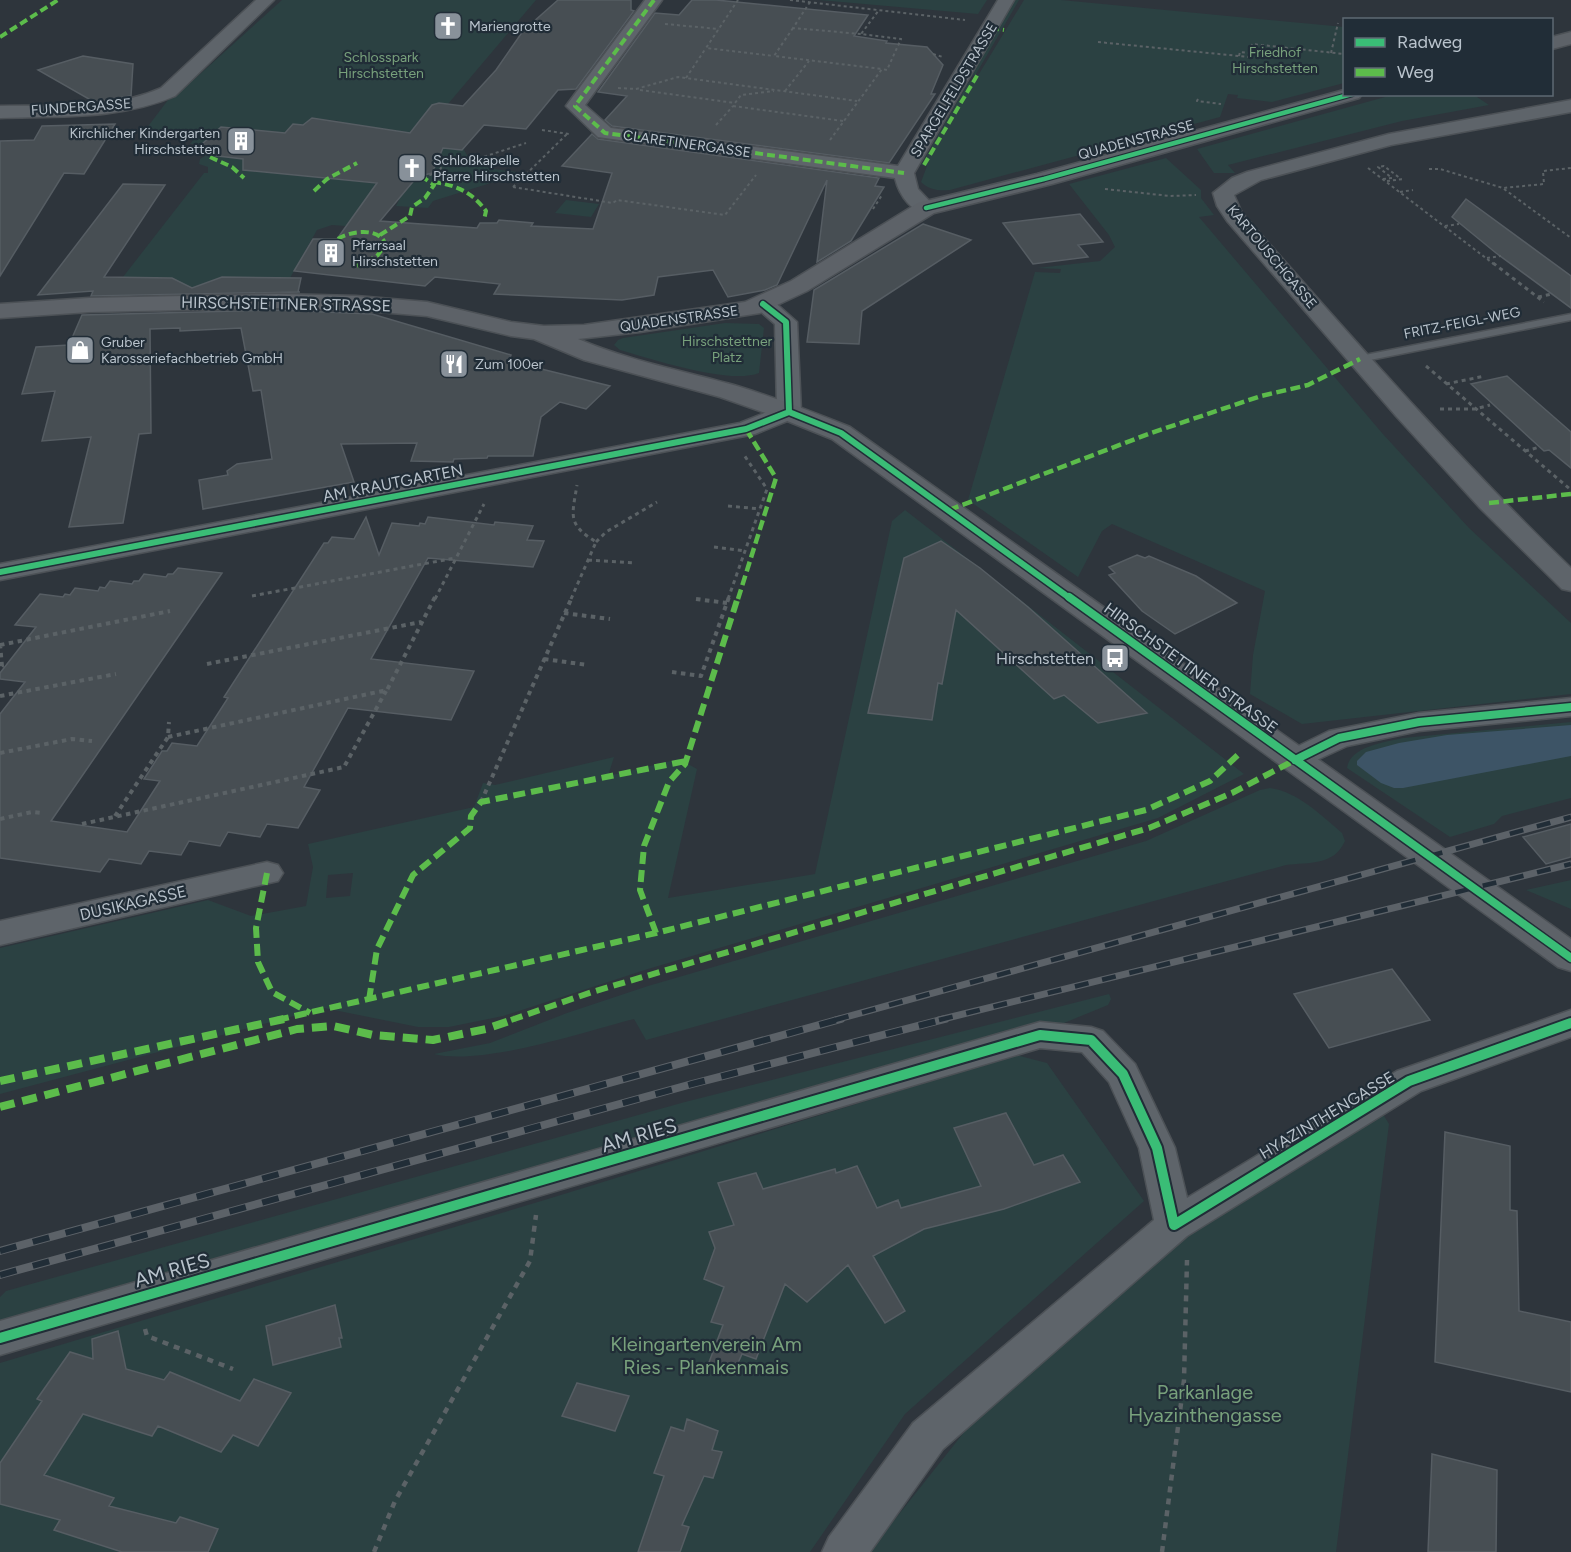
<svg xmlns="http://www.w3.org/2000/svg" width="1571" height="1552" font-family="Figtree,sans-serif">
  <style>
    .green { fill: #2b4142; fill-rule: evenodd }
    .water { fill: #3d5466 }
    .building { fill: #474e53; stroke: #565d63; stroke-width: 1.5 }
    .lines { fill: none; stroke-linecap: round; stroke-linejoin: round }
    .lane-casing { stroke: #4c5156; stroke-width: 3 }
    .street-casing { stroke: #4c5156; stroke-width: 3 }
    .secondary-casing { stroke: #4c5156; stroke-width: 3 }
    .path-far3 { stroke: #5b6266; stroke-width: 2; stroke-dasharray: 3 3; stroke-linecap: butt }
    .path-far2 { stroke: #5b6266; stroke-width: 3; stroke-dasharray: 4 4; stroke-linecap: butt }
    .path-far1 { stroke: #5b6266; stroke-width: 4; stroke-dasharray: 4.5 4.5; stroke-linecap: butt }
    .path { stroke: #5b6266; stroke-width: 4.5; stroke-dasharray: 6 6; stroke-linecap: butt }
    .lane { fill: #5e646a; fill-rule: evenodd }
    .street { fill: #5e646a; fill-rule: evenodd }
    .secondary { fill: #5d6268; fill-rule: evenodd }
    .rail-far1-casing { stroke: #5c6268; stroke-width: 7 }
    .rail-casing { stroke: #5c6268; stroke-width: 8 }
    .rail-far1 { stroke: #212d37; stroke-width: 4.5; stroke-dasharray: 14; stroke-linecap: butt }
    .rail { stroke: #212d37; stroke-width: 6; stroke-dasharray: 17; stroke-linecap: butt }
    .quiet-far3 { stroke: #5cbc4b; stroke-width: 4; stroke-dasharray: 8 4; stroke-linecap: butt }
    .quiet-far2 { stroke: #5cbc4b; stroke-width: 4.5; stroke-dasharray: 10 4.5; stroke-linecap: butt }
    .quiet-far1 { stroke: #5cbc4b; stroke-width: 6; stroke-dasharray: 12 6; stroke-linecap: butt }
    .quiet { stroke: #5cbc4b; stroke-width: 8; stroke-dasharray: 15 8; stroke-linecap: butt }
    .cycleway-far3-casing { stroke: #212d37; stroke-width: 7 }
    .cycleway-far2-casing { stroke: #212d37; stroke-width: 9 }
    .cycleway-far1-casing { stroke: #212d37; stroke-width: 11 }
    .cycleway-casing { stroke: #212d37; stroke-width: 14 }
    .cycleway-far3 { stroke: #3abd76; stroke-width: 4.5 }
    .cycleway-far2 { stroke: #3abd76; stroke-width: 6 }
    .cycleway-far1 { stroke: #3abd76; stroke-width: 8 }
    .cycleway { stroke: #3abd76; stroke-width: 10 }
    .labels { text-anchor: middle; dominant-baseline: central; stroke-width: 4.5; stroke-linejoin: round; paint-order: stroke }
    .far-poi-label { font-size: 14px; fill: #b9c3cc; stroke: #212d37; text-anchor: start }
    .far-park-label { font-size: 14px; fill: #78a17c; stroke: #212d37 }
    .far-street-label { font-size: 14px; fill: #b9c3cc; stroke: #212d37 }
    .street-label { font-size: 16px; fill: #b9c3cc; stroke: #212d37 }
    .poi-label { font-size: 16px; fill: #b9c3cc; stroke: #212d37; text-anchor: end }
    .near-street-label { font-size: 20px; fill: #b9c3cc; stroke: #212d37 }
    .near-park-label { font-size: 20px; fill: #78a17c; stroke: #212d37 }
  </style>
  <rect width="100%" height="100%" fill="#2e353c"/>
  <path class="green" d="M282,0H536L448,104L432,105L403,141L463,148L468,157L491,163L488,168L523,173L433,201L428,208L396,206L399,200L367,197L346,226L332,225L317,230L290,278L222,277L208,290L171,289L175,280L172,278L123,277L204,173H208V167L199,164L200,159L217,149L350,180L379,184L339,121L312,118L303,125L293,124L280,137L202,144H190L198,134L143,133L171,96L178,94Z
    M819,0H987L978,14Z
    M1013,0H1019L976,74L970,78Z
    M1024,0H1061L1344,27V83L1272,102L1237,98L1238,95L1228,94L1220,117L950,190C939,191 929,190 921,182L927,166L921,165L968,83L979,74Z
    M1396,94L1474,95L1489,105L1402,121L1228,165L1235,173H1214L1197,149Z
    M1166,158L1201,190V198L1214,215L1199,217L1382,433L1469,528L1571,623V694L1302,724L1250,694L1253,655L1265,591L1112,524L1102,531L1078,577L968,500L1035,272L1060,273L1061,269L1037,268L1100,261L1115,247L1109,235L1069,184Z
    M566,200L599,204L591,217L555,213Z
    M725,323L759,324L764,328L759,373C729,385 652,359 620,350L614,345L618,340L623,338Z
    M905,510L1244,774L1158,818L648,969L503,1016L449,1027H418L324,1008L0,1094V948L208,900L251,916L306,906L313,867L308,844L474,807L483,783L495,785L614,757L608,776L679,759L697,769L668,898L815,874L892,521ZM353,873L350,896L326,898L328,875Z
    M1571,722V798L1502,816L1494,824L1450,837L1347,768C1350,746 1386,742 1403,738Z
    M1270,788C1298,792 1321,815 1342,833L1345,841C1334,866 1309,862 1286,865L646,1040L634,1019C583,1032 483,1066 434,1054L490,1043L567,1013L648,986L1146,841L1260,790Z
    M1571,880V909L1526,890Z
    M1109,994L1111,999L1108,1005L1059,1025L0,1327V1297L6,1291L685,1102Z
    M1016,1055L1047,1063L1144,1201L905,1414L810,1552H0V1363L538,1202Z
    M1381,1111L1389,1124L1336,1552H869L992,1397L1166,1248Z"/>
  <path class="water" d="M1571,725V756L1403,788H1394L1381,783L1357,765V761L1366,752L1399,743L1447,735Z"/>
  <path class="building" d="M558,0H631V10L634,11L576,89L558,90L526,129L484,125L462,150L443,148L432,173L417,177L380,221L477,228L480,223H497L499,220L533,223L531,226L593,229L612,173L562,166L592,134L598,139L879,178L875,186L884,187L851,241L817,262L827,180L777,285L765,290L728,297L713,270L658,277L654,295L622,300L494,294L500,284L435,277L425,286L294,271L313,239H337L377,183L243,170V159L192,153L221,127L285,133L293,124L303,125L312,118L410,133L432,105L439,103L463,106L496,70L523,31Z
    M692,0H716L868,15L854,36L887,41L886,43L927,47L943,65L931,94H935L889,163L612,126L605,120L627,96L598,92L655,13L679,15Z
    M83,56L133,64L131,96L94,102L38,70Z
    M115,124L84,174L64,173L0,276V141L34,140L42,126Z
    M123,184L165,185L104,277L172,278L192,288L222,277L301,278L298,292H300L91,296L93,291L38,295Z
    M1466,199L1571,276V308L1496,253L1452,217Z
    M1080,214L1103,242L1078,245L1088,257L1033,264L1003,223Z
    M923,224L971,240L862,311L859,344L807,342L814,290Z
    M278,310L372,314L511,355L509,361L610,386L586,409L560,402L541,417L533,456H488L487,458L454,459L453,462L411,461L417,443L341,444L354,482L203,509L199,480L228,475L227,471L237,464L272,459L261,390L253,391L241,328L180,331V328L150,329L151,433L139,434L123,523L69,527L91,437L42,441L55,391L22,394L36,347L69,345L82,315Z
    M1507,376L1571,432V468L1549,450L1544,451L1471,384Z
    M366,517L379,555L392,523L419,526L420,523L425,524L428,517L494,525L495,522L533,526L527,540L544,541L533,567L428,558L371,659L474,671L451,720L348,708L304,787L320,790L298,828L267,824L260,837L228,832L220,846L189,841L181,855L149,851L141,864L109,859L100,872L0,858V714L25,682L0,679V673L36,627L15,625L40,594L63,597L65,594L70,595L75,588L98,591L100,587L105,588L110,581L132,584L134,581H139L144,574L166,577L168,574H173L178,568L222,573L51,821L127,832L160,781L144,779L162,751H167L172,743L197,746L228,698L224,697L324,543H328L332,537L354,539Z
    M941,541L980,568L1028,607L1147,713L1098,723L1064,695L1054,699L956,610L942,684L938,683L932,720L868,713L904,558Z
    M1137,555L1145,558L1149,556L1196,576L1237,603L1175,634L1142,611L1109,575L1115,573L1109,567Z
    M1571,824V857L1546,864L1523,837Z
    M1392,969L1430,1020L1329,1048L1294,994Z
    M1006,1113L1034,1165L1063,1155L1080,1182L1004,1209L924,1229L873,1256L905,1311L885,1323L848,1265L807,1302L785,1284L756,1359L742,1354L734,1372L708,1365L723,1325L711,1322L724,1287L704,1279L715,1248L709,1232L734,1225L718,1183L756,1173L763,1189L835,1169L836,1173L857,1166L877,1208L898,1200L901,1208L981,1186L954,1128Z
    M1445,1132L1510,1146V1210L1517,1211L1519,1311L1571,1322V1392L1435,1362Z
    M335,1305L342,1338H339L341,1347L273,1365L266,1326Z
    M118,1331L126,1369L164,1380L170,1372L240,1401L254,1379L291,1393L258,1446L233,1435L221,1452L158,1426L152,1436L83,1414L44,1475L114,1498L109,1506L176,1523L180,1517L218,1529L208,1552H122L54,1530L60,1520L0,1504V1463L42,1401L37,1399L70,1352L93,1359L92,1339Z
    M577,1383L629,1396L615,1431L562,1416Z
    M687,1419L718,1431L712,1450L722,1452L713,1478L704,1476L682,1525L689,1527L680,1552H638L664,1476L654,1473L671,1427L684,1431Z
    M1432,1454L1497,1470L1496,1552H1428Z"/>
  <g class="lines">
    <g class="lane-casing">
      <path id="lane" d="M1571,314V320L1360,362L1354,359L1360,356Z"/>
    </g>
    <g class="street-casing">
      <path id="street" d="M256,0H274L175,96C120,120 58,116 0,118V106C53,105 112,110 161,88Z
        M645,0H662L585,105L611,128L898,166L998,0H1014L914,173L918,189L936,208L933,212C913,217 899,195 895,178L598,137L566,106Z
        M1571,100V112L1391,145L1261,180L1234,195L1242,213C1349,334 1455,456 1571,568V591L1562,589L1480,508L1396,416L1227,221L1217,206L1213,193L1232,178L1247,172L1389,134Z
        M763,297L771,299L797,322L801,412L797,417L755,434L0,580V564L740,423L777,408L775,324L752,304L755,299Z
        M1571,698V716L1419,731L1347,746L1295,770L1284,767L1280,760L1284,753L1329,731L1419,713Z
        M267,862L278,865L283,873L278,881L0,945V921Z
        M1571,1010V1037L1421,1091L1187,1236L943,1449L870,1552H822L829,1537L913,1423L1154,1220L1139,1148L1109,1082L1082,1052L1040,1048L0,1355V1321L1040,1022L1091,1027L1103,1031L1135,1064L1175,1148L1187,1198L1397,1071Z"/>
    </g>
    <g class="secondary-casing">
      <path id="secondary" d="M1571,32V44L1552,49V37Z
        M1344,90V94H1362L1359,98L1052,184L934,213L807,291L760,313L640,332L578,339C629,361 684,371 737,386C776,398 813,412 850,427L1571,939V971L1558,967L832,439L780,418L720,397L584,360L534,339L511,336L427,316L356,310L278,308L89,312L0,318V304L89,298L278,294L356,296L427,302L511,322L544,326L584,325L745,302L791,281L918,203L1037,174Z"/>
    </g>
    <path class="path-far3" d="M738,0L706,48L774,56
      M790,0L965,20
      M810,2L793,28L861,34
      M665,24L719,29
      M793,28L774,56L882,69
      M1098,42L1249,57L1252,44L1344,54
      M1331,53L1338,23
      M933,54L943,57
      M1239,56L1240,52L1250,53
      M686,78L706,48
      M618,88L636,89L678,77L857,101
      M640,90L735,103L741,95L774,91
      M785,91L809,61
      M1198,99L1197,101L1221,104
      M733,106L843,121
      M716,125L733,106
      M542,130L569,134
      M830,140L882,69L887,70L901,39L861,34L879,10
      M1368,168L1495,265
      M1429,169H1440L1503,188L1544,184L1543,171L1571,168
      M424,178L439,171L443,165L474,160L526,143
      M1383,179L1392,178L1378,167L1384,166L1401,179
      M1387,181L1404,179
      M513,187L613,203L617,200L725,215L756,175
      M513,187L567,134
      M1105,189L1170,196L1196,195
      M1504,189L1571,238
      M1400,192L1413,190
      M873,209L882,195
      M1445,226L1459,224
      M1487,258L1501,256"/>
    <path class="path-far2" d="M1493,263L1544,302
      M1538,297L1552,294
      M1426,366L1571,490
      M1446,384L1485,376
      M1440,409H1475L1490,405
      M1525,451L1540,447
      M728,506L760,509
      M596,542L606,532L657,502
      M714,547L745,551
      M588,560L634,563
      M252,596L455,558
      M435,599L484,504
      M571,599L596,542C567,524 572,516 577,485
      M728,599L767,489L744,455"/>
    <path class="path-far1" d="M696,599L727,603
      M564,613L610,619
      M0,644L2,666L0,668
      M0,645L170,611
      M544,659L588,665
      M207,664L421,622
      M672,672L701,676L729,597
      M0,696L116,674
      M168,737L387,690L435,597
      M0,753L72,739L92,741
      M481,802L572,597
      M115,816L168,737L169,722
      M0,819L32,812L42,813
      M82,824L344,767L386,691"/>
    <path class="path" d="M145,1329L147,1336L233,1369
      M374,1552L395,1501L530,1261L536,1215
      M1162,1552L1184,1380L1187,1260"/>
    <use href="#lane" class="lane"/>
    <use href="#street" class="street"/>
    <use href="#secondary" class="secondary"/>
    <g class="rail-far1-casing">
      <path id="rail-far1" d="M835,1020L1571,817
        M939,1020L1571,864"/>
    </g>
    <g class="rail-casing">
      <path id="rail" d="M0,1251L841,1019
        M0,1275L692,1084L945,1019"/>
    </g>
    <use href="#rail-far1" class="rail-far1"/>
    <use href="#rail" class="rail"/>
    <path class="quiet-far3" d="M654,0L575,106L605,133L904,173
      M991,28L1004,30
      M0,37L58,0
      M210,157L232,167L244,178
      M924,165L978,74
      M433,182C456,185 472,192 486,211L484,220
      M314,191L327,179L357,163
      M380,235L410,216L412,207L425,198L434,185L424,178
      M338,239C350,231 378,227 385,243L384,247L377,256L360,265"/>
    <path class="quiet-far2" d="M357,266L363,263
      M1489,503L1571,494
      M949,510L1151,433L1261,396L1308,385L1360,359
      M738,599L776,478L746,429"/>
    <path class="quiet-far1" d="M267,873L256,928L258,962L272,992L310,1013
      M656,933L640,890L644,846L669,782L685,764L738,597
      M369,1000L377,949L413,875L470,828L471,816L481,802L686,761
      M277,1020L656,933L1146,810L1210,781L1240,753
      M511,1020L592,992L1149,828L1232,793L1295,760"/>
    <path class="quiet" d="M0,1081L284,1019
      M0,1107L297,1029L333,1026L373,1035L433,1040L486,1029L515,1019"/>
    <g class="cycleway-far3-casing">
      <path id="cycleway-far3" d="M926,208L1044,179L1352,94"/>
    </g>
    <g class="cycleway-far2-casing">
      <path id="cycleway-far2" d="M763,304L786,322L789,412
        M789,412L841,433L1071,599
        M0,572L746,429L789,412"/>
    </g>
    <g class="cycleway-far1-casing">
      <path id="cycleway-far1" d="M1069,597L1571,958
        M1295,760L1339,738L1419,722L1571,707"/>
    </g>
    <g class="cycleway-casing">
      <path id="cycleway" d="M0,1338L1040,1035L1091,1040L1123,1074L1157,1148L1174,1225L1409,1081L1571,1023"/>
    </g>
    <use href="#cycleway-far3" class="cycleway-far3"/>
    <use href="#cycleway-far2" class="cycleway-far2"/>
    <use href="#cycleway-far1" class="cycleway-far1"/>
    <use href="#cycleway" class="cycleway"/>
  </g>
  <defs>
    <g id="church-square" transform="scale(1.5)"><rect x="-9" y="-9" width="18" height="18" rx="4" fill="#88919a" stroke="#212d37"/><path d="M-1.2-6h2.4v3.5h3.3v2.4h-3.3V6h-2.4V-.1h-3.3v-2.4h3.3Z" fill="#fff"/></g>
    <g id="building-square" transform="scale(1.5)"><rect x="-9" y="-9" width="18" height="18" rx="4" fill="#88919a" stroke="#212d37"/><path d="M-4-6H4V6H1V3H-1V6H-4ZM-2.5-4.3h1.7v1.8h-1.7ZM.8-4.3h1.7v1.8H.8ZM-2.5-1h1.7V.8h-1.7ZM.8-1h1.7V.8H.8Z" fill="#fff"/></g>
    <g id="shop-square" transform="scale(1.5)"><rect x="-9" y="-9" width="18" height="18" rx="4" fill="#88919a" stroke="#212d37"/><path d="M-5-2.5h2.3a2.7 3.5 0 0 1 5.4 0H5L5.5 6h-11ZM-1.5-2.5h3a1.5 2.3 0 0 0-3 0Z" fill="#fff"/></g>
    <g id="restaurant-square" transform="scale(1.5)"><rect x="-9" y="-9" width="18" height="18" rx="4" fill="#88919a" stroke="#212d37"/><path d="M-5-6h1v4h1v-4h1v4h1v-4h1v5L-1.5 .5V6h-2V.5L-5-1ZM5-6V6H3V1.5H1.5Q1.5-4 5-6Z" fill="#fff"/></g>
    <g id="bus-square" transform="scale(1.5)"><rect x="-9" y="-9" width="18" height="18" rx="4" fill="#88919a" stroke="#212d37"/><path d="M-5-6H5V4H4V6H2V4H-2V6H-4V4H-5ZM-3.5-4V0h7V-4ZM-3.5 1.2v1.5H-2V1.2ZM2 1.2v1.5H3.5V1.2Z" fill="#fff"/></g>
  </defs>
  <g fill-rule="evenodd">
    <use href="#church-square" x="448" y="26"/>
    <use href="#building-square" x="241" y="141"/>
    <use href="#church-square" x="412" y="168"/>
    <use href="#building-square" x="331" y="253"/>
    <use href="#shop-square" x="80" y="350"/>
    <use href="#restaurant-square" x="454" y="364"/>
    <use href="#bus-square" x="1115" y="658"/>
  </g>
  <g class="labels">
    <g class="far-poi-label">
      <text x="469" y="26">Mariengrotte</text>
      <text x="220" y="133" text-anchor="end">Kirchlicher Kindergarten<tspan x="220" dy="16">Hirschstetten</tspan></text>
      <text x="433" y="160">Schloßkapelle<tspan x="433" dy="16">Pfarre Hirschstetten</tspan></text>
      <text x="352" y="245">Pfarrsaal<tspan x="352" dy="16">Hirschstetten</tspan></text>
      <text x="101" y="342">Gruber<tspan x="101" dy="16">Karosseriefachbetrieb GmbH</tspan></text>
      <text x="475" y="364">Zum 100er</text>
    </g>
    <g class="far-park-label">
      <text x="1275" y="52">Friedhof<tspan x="1275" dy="16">Hirschstetten</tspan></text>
      <text x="381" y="57">Schlosspark<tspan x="381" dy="16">Hirschstetten</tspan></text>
      <text x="727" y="341">Hirschstettner<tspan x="727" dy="16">Platz</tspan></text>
    </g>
    <g class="far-street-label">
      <text transform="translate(954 90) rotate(-59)">SPARGELFELDSTRASSE</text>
      <text transform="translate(81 107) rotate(-4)">FUNDERGASSE</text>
      <text transform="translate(1136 140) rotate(-15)">QUADENSTRASSE</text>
      <text transform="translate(687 144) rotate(8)">CLARETINERGASSE</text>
      <text transform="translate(1272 257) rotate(50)">KARTOUSCHGASSE</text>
      <text transform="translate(679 319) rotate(-8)">QUADENSTRASSE</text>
      <text transform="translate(1462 323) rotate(-11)">FRITZ-FEIGL-WEG</text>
    </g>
    <g class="street-label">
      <text transform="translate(286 304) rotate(1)">HIRSCHSTETTNER STRASSE</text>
      <text transform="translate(393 483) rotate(-11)">AM KRAUTGARTEN</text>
      <text transform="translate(1191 668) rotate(36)">HIRSCHSTETTNER STRASSE</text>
      <text transform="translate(133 903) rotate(-13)">DUSIKAGASSE</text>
      <text transform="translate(1327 1115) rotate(-31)">HYAZINTHENGASSE</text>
    </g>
    <g class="poi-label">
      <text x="1094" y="658">Hirschstetten</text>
    </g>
    <g class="near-street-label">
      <text transform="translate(639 1135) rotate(-16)">AM RIES</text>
      <text transform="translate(172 1270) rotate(-16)">AM RIES</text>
    </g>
    <g class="near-park-label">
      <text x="706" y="1344">Kleingartenverein Am<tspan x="706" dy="23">Ries - Plankenmais</tspan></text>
      <text x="1205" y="1392">Parkanlage<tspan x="1205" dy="23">Hyazinthengasse</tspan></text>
    </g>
  </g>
  <rect x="1343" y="18" width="210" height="78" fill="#212d37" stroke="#5e6973" stroke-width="1.5"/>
  <rect x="1355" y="38" width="30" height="9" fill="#3abd76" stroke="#5e6973" stroke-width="1.5"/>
  <text x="1397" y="48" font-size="18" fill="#b9c3cc">Radweg</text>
  <rect x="1355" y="68" width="30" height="9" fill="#5cbc4b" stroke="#5e6973" stroke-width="1.5"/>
  <text x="1397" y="78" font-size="18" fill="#b9c3cc">Weg</text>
</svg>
